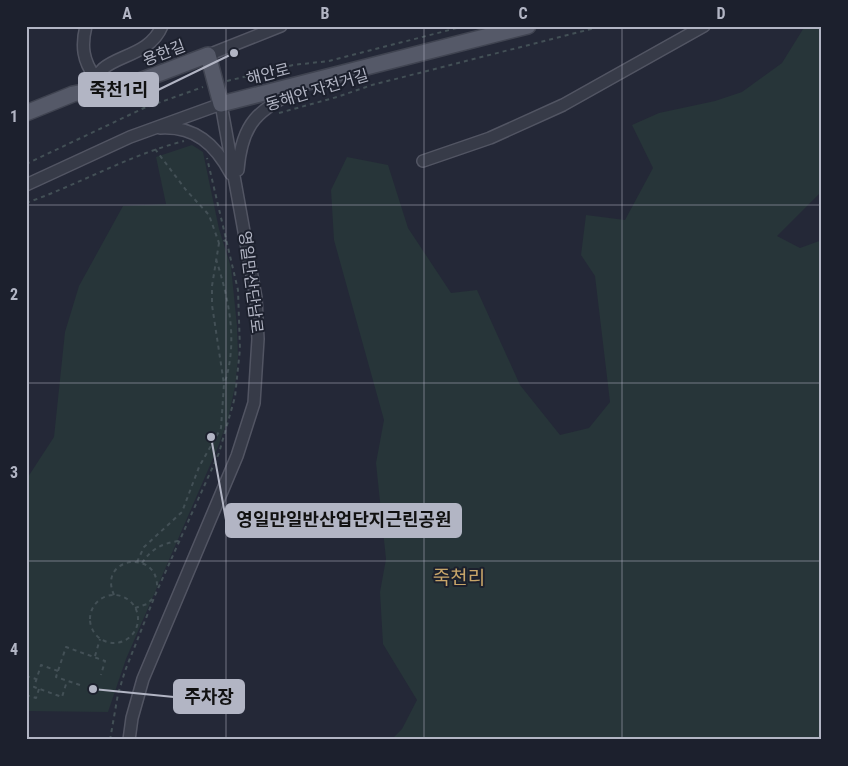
<svg xmlns="http://www.w3.org/2000/svg" width="848" height="766" font-family="'Roboto Condensed','Noto Sans KR',sans-serif">
  <style>
    .green { fill: #273539 }
    .lines { fill: none; stroke-linecap: round; stroke-linejoin: round }
    .minor-casing { stroke: #525563; stroke-width: 14 }
    .major-casing { stroke: #404451; stroke-width: 18 }
    .path { stroke: #435056; stroke-width: 2; stroke-dasharray: 4 4; stroke-linecap: butt }
    .minor { stroke: #373b48; stroke-width: 11 }
    .major { stroke: #555968; stroke-width: 15 }
    .grid { fill: none; stroke: #b2b5c4; stroke-width: 1; stroke-opacity: 0.55 }
    .labels { text-anchor: middle; dominant-baseline: central; stroke-width: 4; stroke-linejoin: round; paint-order: stroke }
    .street-label { font-size: 16px; fill: #b2b5c4; stroke: #1c202d }
    .quarter-label { font-size: 19px; fill: #c8a569; stroke: #1c202d }
    .leader { fill: none; stroke: #b2b5c4; stroke-width: 2 }
    .callout-dot { fill: #b2b5c4; stroke: #1c202d; stroke-width: 2 }
    .callout { fill: #b2b5c4; stroke: #b2b5c4; stroke-width: 2 }
    .callout-label { font-size: 18px; text-anchor: middle; font-weight: bold; fill: #111 }
    .neatline { fill: none; stroke: #b2b5c4; stroke-width: 2 }
    .grid-label { font-size: 16px; text-anchor: middle; font-weight: bold; fill: #b2b5c4 }
  </style>
  <rect width="100%" height="100%" fill="#242837"/>
  <path class="green" d="M805,26H822V191L777,236L800,248L822,240V740H391L402,729L417,700L383,644L380,592L386,559L376,463L384,420L334,240L331,190L347,157L388,165L408,228L451,293L477,290L520,385L560,435L589,428L610,402L595,276L581,255L586,215L625,220L653,168L632,125L659,113L715,101L742,92L782,63Z
    M192,145L203,152L219,229L231,267L237,326L238,357L235,387L228,419L218,447L126,659L108,712L26,711V480L54,437L65,332L79,286L123,206L166,204L156,157Z"/>
  <g class="lines">
    <g class="minor-casing">
      <path id="minor" d="M86,26C81,46 83,61 95,77
        M208,55L281,26
        M94,90C94,52 146,64 162,26
        M160,128C195,126 215,144 231,174
        M423,161L490,138L563,105L704,26
        M238,170C242,120 259,111 300,88
        M26,185L130,137L221,104L256,298L258,339L254,403L237,456L143,679L132,718L129,740"/>
    </g>
    <g class="major-casing">
      <path id="major" d="M26,113L73,94L137,82L208,55L221,104L528,26"/>
    </g>
    <path class="path" d="M227,81L293,65L329,61L465,26
      M279,113L337,97L372,85L603,26
      M155,149L186,190L209,215L219,243L226,240
      M26,164L144,108L203,87
      M26,203C80,184 129,155 184,141
      M216,259C229,300 238,340 225,382
      M137,562L144,547L182,512L199,467L221,428L224,384L212,305V286L219,243
      M142,563C151,549 163,543 179,541
      M114,595C97,557 159,548 157,588
      M90 619a24 24 0 1 1 48 0a24 24 0 1 1-48 0Z
      M135,608L147,604L152,599
      M95,656L100,639
      M58,671L41,665L34,687L62,697L67,681
      M26,676L36,679
      M80,685L56,677L66,647L105,661L101,675
      M26,695L36,698L39,689
      M110,740L118,694L125,671L156,593L219,453L235,397L240,349L238,290L207,158"/>
    <use href="#minor" class="minor"/>
    <use href="#major" class="major"/>
  </g>
  <path class="grid" d="M226,26V740M424,26V740M622,26V740M26,205H822M26,383H822M26,561H822"/>
  <g class="labels">
    <g class="street-label">
      <text transform="translate(164 53) rotate(-21)">용한길</text>
      <text transform="translate(268 74) rotate(-14)">해안로</text>
      <text transform="translate(317 90) rotate(-17)">동해안 자전거길</text>
      <text transform="translate(251 282) rotate(83)">영일만산단남로</text>
    </g>
    <g class="quarter-label">
      <text x="459" y="577">죽천리</text>
    </g>
  </g>
  <path class="leader" d="M234 53L158 90M211 437L226 520M93 689L174 697"/>
  <g class="callout-dot">
    <circle cx="234" cy="53" r="5"/>
    <circle cx="211" cy="437" r="5"/>
    <circle cx="93" cy="689" r="5"/>
  </g>
  <g class="callout">
    <rect x="79" y="73" width="79" height="33" rx="5"/>
    <rect x="226" y="504" width="235" height="33" rx="5"/>
    <rect x="174" y="680" width="70" height="33" rx="5"/>
  </g>
  <g class="callout-label">
    <text x="119" y="96">죽천1리</text>
    <text x="344" y="526">영일만일반산업단지근린공원</text>
    <text x="209" y="703">주차장</text>
  </g>
  <rect width="848" height="766" fill="none" stroke="#1c202d" stroke-width="55"/>
  <rect x="28" y="28" width="792" height="710" class="neatline"/>
  <g class="grid-label">
    <text x="127" y="19">A</text>
    <text x="325" y="19">B</text>
    <text x="523" y="19">C</text>
    <text x="721" y="19">D</text>
    <text x="14" y="122">1</text>
    <text x="14" y="300">2</text>
    <text x="14" y="478">3</text>
    <text x="14" y="655">4</text>
  </g>
</svg>
